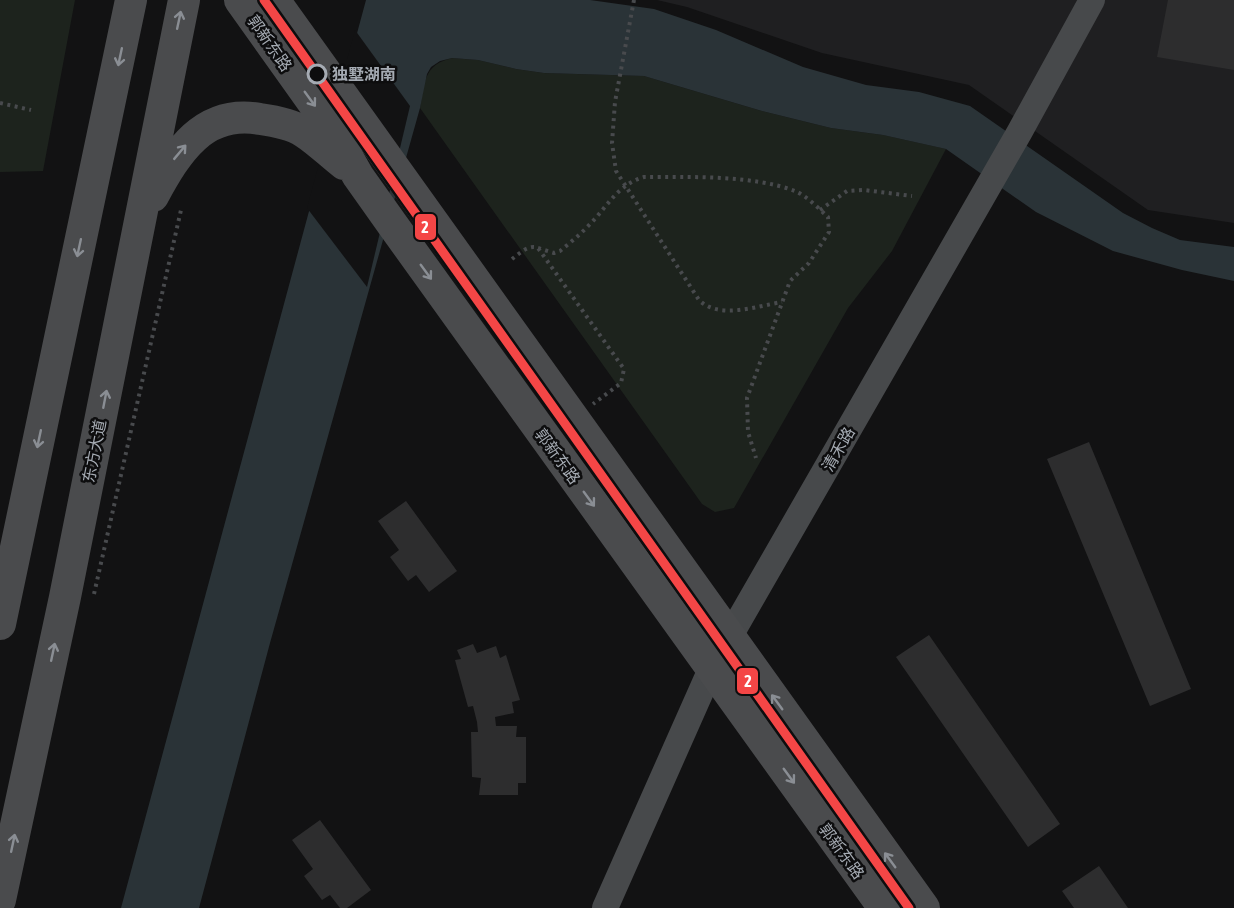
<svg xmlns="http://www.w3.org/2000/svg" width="1234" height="908" font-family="'Asap Condensed','Noto Sans SC',sans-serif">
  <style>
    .built { fill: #1f1f21 }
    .green { fill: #1d231d }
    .water { fill: #2a3337 }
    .pier { fill: #121213 }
    .building { fill: #2d2d2e }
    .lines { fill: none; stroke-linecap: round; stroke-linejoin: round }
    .path { stroke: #484a4d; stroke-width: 4; stroke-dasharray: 3 4.5; stroke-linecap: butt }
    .minor { stroke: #47494b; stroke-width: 26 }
    .major { stroke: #4a4b4d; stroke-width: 32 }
    .metro-1-casing { stroke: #0d0d0e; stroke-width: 14 }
    .metro-1 { stroke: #f44646; stroke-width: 9 }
    .oneway { stroke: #8a8e94 }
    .stop-dot { fill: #0d0d0e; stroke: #a5abb3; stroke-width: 3 }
    .labels { text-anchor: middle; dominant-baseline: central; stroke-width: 5; stroke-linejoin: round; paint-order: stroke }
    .street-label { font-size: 16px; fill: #a5abb3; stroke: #0d0d0e }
    .stop-label { font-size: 16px; font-weight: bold; fill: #a5abb3; stroke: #0d0d0e; text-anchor: start }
    .line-badge { stroke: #0d0d0e; stroke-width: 2 }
    .badge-label { font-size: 16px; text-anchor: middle; font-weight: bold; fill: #fff }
  </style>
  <rect width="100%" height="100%" fill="#121213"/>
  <path class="built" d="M657,0H1234V223L1148,210L969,85L822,53L687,7Z"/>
  <path class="green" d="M0,0H75L43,171L0,172Z
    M452,58L478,60L516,69L544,73L644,76L762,111L831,128L883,135L946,149L892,251L848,308L734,508L715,512L702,504L420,108C425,83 423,65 452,58Z"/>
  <path class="water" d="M366,0H590L654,9L716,30L803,67L866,85L919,92L970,106L1123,213L1152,228L1180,240L1234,247V281L1182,270L1113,251L1036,212L946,149L883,135L831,128L762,111L644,76L544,73L516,69L478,60L452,58L440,61L431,67L427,74L420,108L270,643L199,908H121Z"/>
  <path class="pier" d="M355,30L410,106L367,287L307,208Z"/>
  <path class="building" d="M1168,0H1234V70L1157,57Z
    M1089,442L1191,689L1150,706L1047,459Z
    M406,501L457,571L429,592L416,575L408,581L390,557L399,550L378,521Z
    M929,635L1060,824L1028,847L896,657Z
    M473,644L477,653L496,646L500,658L506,655L520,700L512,702L514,713L495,717L496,726H517L516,737H526V783H518V795H479L481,778L472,777L471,732H478L477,722L473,706L468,707L455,660L461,659L457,650Z
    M320,820L371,890L347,908H340L330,895L322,900L304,876L313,869L292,840Z
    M1099,866L1128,908H1074L1062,891Z"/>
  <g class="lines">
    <path class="path" d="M634,0L615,102L612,143L616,171L699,300C719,320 757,306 782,302
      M0,103L31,110
      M820,210L847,191L864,190L912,196
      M538,248L554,253L560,251C571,242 582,233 592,222C608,205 619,184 644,177C689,177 754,175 795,191C807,196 818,208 828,217L829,232L809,263L790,281L747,398L748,432L756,458
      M512,259C520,253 529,244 538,248L624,369L621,383L593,404
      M94,594L181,210"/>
    <path class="minor" d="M605,908L711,669L1019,133L1092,0"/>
    <path class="major" d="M240,0L329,125L358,176L392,224L884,908
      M274,0L924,908
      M153,196C177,152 203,109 260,119C275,121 291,124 304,132C318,141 331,154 344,164
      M0,624L131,0
      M0,900L65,597L184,0"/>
    <g class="metro-1-casing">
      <path id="metro-1" d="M264,0L909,908"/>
    </g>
    <use href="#metro-1" class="metro-1"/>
  </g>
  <defs><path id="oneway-shaft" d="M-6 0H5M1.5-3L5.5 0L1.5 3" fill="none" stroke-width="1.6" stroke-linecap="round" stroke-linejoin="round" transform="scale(1.5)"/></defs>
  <g class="oneway">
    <use href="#oneway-shaft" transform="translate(179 20) rotate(-78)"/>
    <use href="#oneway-shaft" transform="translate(120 57) rotate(102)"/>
    <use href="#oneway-shaft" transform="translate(310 99) rotate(54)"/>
    <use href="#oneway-shaft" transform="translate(180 152) rotate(-50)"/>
    <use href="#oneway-shaft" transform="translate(79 248) rotate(102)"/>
    <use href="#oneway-shaft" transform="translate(426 272) rotate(54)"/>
    <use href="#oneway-shaft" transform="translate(105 399) rotate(-79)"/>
    <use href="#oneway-shaft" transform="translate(39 439) rotate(102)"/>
    <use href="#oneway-shaft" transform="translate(589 499) rotate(54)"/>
    <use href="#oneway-shaft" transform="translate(53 652) rotate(-78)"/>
    <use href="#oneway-shaft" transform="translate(777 702) rotate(-126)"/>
    <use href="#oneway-shaft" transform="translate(789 776) rotate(54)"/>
    <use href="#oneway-shaft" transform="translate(13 843) rotate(-78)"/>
    <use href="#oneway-shaft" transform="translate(890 860) rotate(-126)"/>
  </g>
  <circle class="stop-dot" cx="317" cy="74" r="9"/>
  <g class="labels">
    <g class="street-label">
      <text transform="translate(270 43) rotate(55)">郭新东路</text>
      <text transform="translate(838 449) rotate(-60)">清禾路</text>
      <text transform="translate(94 451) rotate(-79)">东方大道</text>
      <text transform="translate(558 456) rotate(54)">郭新东路</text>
      <text transform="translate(842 851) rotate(54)">郭新东路</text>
    </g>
    <g class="stop-label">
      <text x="332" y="74">独墅湖南</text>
    </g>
  </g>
  <g class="line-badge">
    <rect x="414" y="213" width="23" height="28" rx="6" fill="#f44646"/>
    <rect x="736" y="667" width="23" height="28" rx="6" fill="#f44646"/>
  </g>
  <g class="badge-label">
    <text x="425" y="233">2</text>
    <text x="748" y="687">2</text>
  </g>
</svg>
